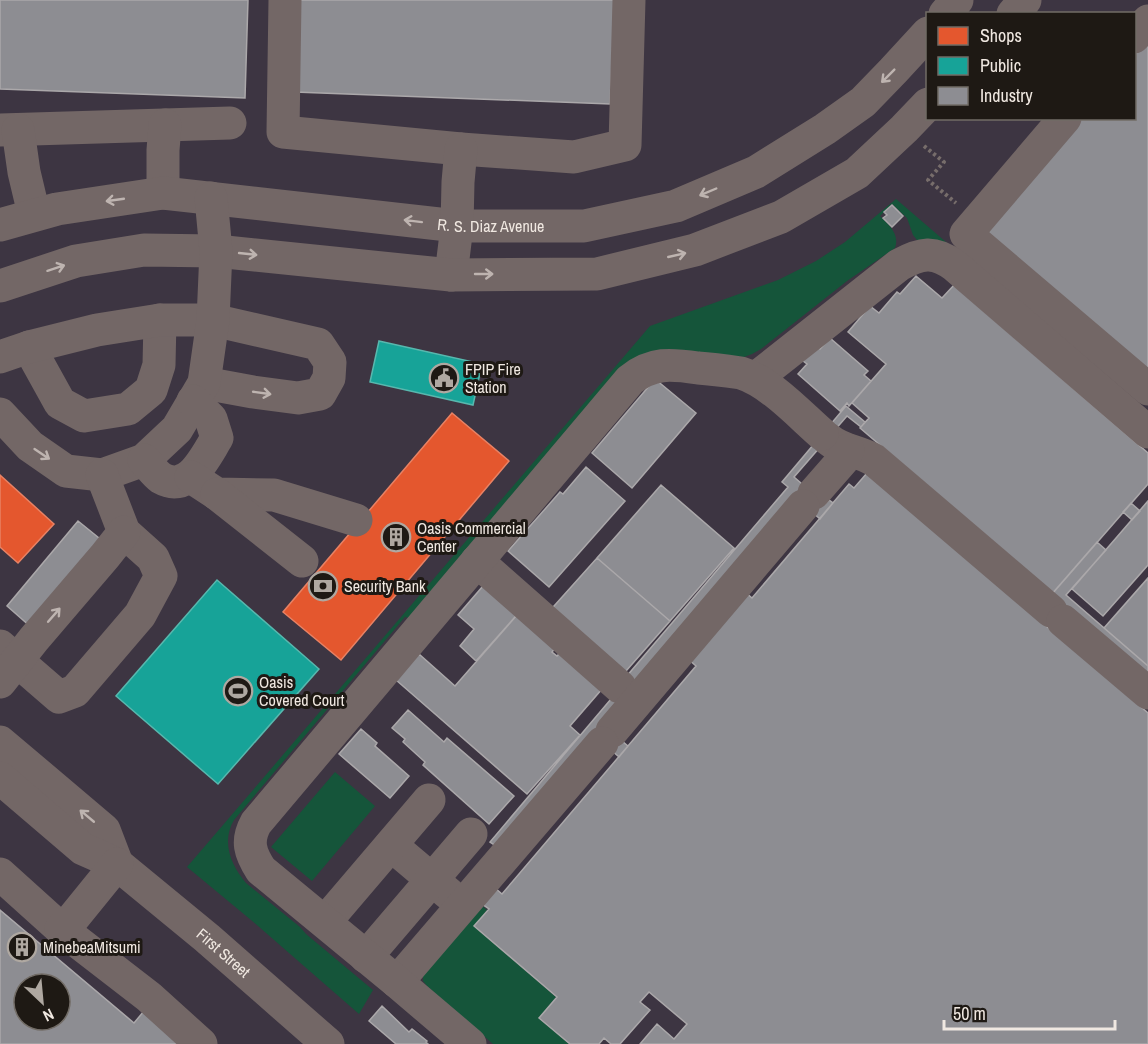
<svg xmlns="http://www.w3.org/2000/svg" width="1148" height="1044" font-family="'Archivo Narrow',sans-serif">
  <style>
    .industrial { fill: #3d3542; fill-rule: evenodd }
    .green { fill: #15553a }
    .shops { fill: #e4572e; stroke: #e88264; stroke-width: 1.5 }
    .public { fill: #17a398; stroke: #58b8ae; stroke-width: 1.5 }
    .industry { fill: #8d8d92; stroke: #aba8aa; stroke-width: 1.5; fill-rule: evenodd }
    .lines { fill: none; stroke-linecap: round; stroke-linejoin: round }
    .path { stroke: #776d6b; stroke-width: 4; stroke-dasharray: 3 3; stroke-linecap: butt }
    .minor { stroke: #736766; stroke-width: 33 }
    .oneway { stroke: #beb4b0 }
    .labels { text-anchor: middle; dominant-baseline: central; stroke-width: 6; stroke-linejoin: round; paint-order: stroke }
    .street-label { font-size: 16px; fill: #f0e8e1; stroke: #1e1914 }
    .poi-label { font-size: 16px; fill: #f0e8e1; stroke: #1e1914; text-anchor: start }
  </style>
  <rect width="100%" height="100%" fill="#36302a"/>
  <path class="industrial" d="M0,0H1148V1044H0ZM928,14H1134V118H928ZM24,984H60V1020H24Z"/>
  <path class="green" d="M896,199L996,285L917,240L913,235L907,218L892,204L880,216C889,225 900,234 895,248L847,281L761,349L752,354L744,357L665,351L409,618L405,617L234,820C221,842 231,865 246,883L300,927L306,934L373,990L359,1014L251,920L187,867L650,326L778,280L816,261L845,242Z
    M335,772L375,806L312,881L271,847Z
    M480,904L487,910L474,926L556,997L539,1018L569,1044H493L428,987L423,981V975Z"/>
  <path class="shops" d="M452,413L509,461L341,660L283,612Z
    M0,475L54,524L18,563L0,547Z"/>
  <path class="public" d="M379,341L482,364L473,405L370,382Z
    M217,580L319,669L218,784L116,696Z"/>
  <path class="industry" d="M0,0H248L245,98L0,89Z
    M299,0H615L610,104L295,92Z
    M1148,40V373L984,236L1082,118H1134V56Z
    M892,205L903,216L892,227L883,218L887,215L884,212Z
    M916,276L942,298L954,285L1148,453V484L1053,593L860,428L869,418L852,403L886,364L848,332L870,306L879,313L897,292L900,294Z
    M830,338L868,371L864,375L871,381L849,406L847,403L840,411L798,374L807,364L803,361L816,346L820,349Z
    M655,379L696,413L632,488L592,453Z
    M846,406L865,422L861,427L847,416L794,477L825,504L829,500L833,503L820,519L796,498L603,725L628,746L619,757L594,735L496,846L490,842L622,686L620,684L788,487L782,482Z
    M586,467L625,501L549,587L508,551L560,492L563,494Z
    M867,473L1148,713V1044H640L657,1024L674,1039L687,1024L649,992L640,1002L650,1010L620,1044H611L604,1038L599,1044H570L539,1018L557,997L474,926L489,909L482,904L495,888L502,894L696,666L687,658L744,591L752,598L849,484L854,488Z
    M661,485L734,548L670,621L597,558Z
    M1148,501V565L1103,616L1072,589Z
    M1131,503L1140,511L1132,520L1123,512Z
    M78,521L104,542L32,628L7,606Z
    M1097,542L1106,550L1066,595L1148,666V680L1053,632L1042,622L1050,596Z
    M597,558L670,621L619,679L546,615Z
    M1148,578V666L1104,628Z
    M483,586L522,609L476,661L460,646L474,629L458,615Z
    M517,615L555,648L552,652L557,656L560,653L602,689L570,726L580,735L527,794L396,680L419,654L455,686Z
    M408,710L444,742L447,738L514,796L489,824L423,765L425,762L403,742L405,739L392,728Z
    M361,729L377,743L375,746L409,776L390,798L339,754Z
    M0,910L134,1023L149,1005L196,1044H0ZM24,984H60V1020H24Z
    M382,1006L409,1032L412,1029L427,1041L426,1042L428,1044H396L369,1021Z"/>
  <g class="lines">
    <path class="path" d="M924,146L944,162L928,180L956,203"/>
    <g class="minor">
      <path d="M285,0L283,132L461,149L574,157L625,145L629,0"/>
      <path d="M945,14L957,0"/>
      <path d="M1013,14L1025,0"/>
      <path d="M1134,37L1148,21"/>
      <path d="M1065,118L966,234L1148,389"/>
      <path d="M0,130L230,123"/>
      <path d="M18,130L24,172L34,214"/>
      <path d="M163,193V150L165,125"/>
      <path id="s1" d="M0,225L57,209L163,193L457,226H584L676,206L756,172L825,129L863,102L893,71L928,33"/>
      <path d="M451,275L457,226L458,182L461,149"/>
      <path d="M0,286L76,261L144,250L216,251L451,275L597,274L695,250L781,217L857,173L904,129L928,104"/>
      <path d="M29,347L60,403L84,416L128,409L151,390L159,365L160,320"/>
      <path d="M0,357L29,347L97,330L160,320H213L318,344L330,362L329,378L320,394L298,398L253,392L204,383"/>
      <path d="M756,378L899,265C921,253 934,250 955,266L1148,432"/>
      <path d="M0,414L30,446L66,471L102,475L144,460L177,429L204,383L213,320L216,251L211,198"/>
      <path d="M828,439C842,451 859,451 874,460L1051,611"/>
      <path d="M144,460C149,465 155,474 161,478C189,494 205,457 217,438L211,419L193,401"/>
      <path d="M191,477L217,494L274,495L356,520"/>
      <path d="M814,493L842,461L848,450"/>
      <path d="M217,494L302,561"/>
      <path d="M477,561L620,687"/>
      <path d="M1063,621L1148,693"/>
      <path d="M0,646L59,697L75,691L140,615L161,576L153,558L124,532L102,475"/>
      <path d="M0,682L34,639L105,556L124,532"/>
      <path d="M612,731L803,506"/>
      <path d="M0,742L104,830L117,864"/>
      <path id="s2" d="M0,778L83,849L117,864L207,938L328,1044"/>
      <path d="M391,845L449,894"/>
      <path d="M0,874L61,929L149,997L201,1044"/>
      <path d="M325,922L429,800"/>
      <path d="M61,929L74,917L117,864"/>
      <path d="M366,957L471,834"/>
      <path d="M397,982L602,743"/>
      <path d="M470,1044L397,982L261,870C250,853 246,841 256,823L630,380C652,362 671,364 698,368C713,369 727,371 741,373C770,382 799,414 822,434"/>
    </g>
  </g>
  <defs><path id="oneway-shaft" d="M-6 0H5M1.5-3L5.5 0L1.5 3" fill="none" stroke-width="1.6" stroke-linecap="round" stroke-linejoin="round" transform="scale(1.5)"/></defs>
  <g class="oneway">
    <use href="#oneway-shaft" transform="translate(888 76) rotate(135)"/>
    <use href="#oneway-shaft" transform="translate(708 192) rotate(157)"/>
    <use href="#oneway-shaft" transform="translate(115 200) rotate(172)"/>
    <use href="#oneway-shaft" transform="translate(413 221) rotate(-173)"/>
    <use href="#oneway-shaft" transform="translate(248 254) rotate(6)"/>
    <use href="#oneway-shaft" transform="translate(677 255) rotate(-13)"/>
    <use href="#oneway-shaft" transform="translate(56 268) rotate(-18)"/>
    <use href="#oneway-shaft" transform="translate(484 274)"/>
    <use href="#oneway-shaft" transform="translate(262 393) rotate(8)"/>
    <use href="#oneway-shaft" transform="translate(42 454) rotate(34)"/>
    <use href="#oneway-shaft" transform="translate(54 615) rotate(-49)"/>
    <use href="#oneway-shaft" transform="translate(87 816) rotate(-140)"/>
  </g>
  <defs>
    <g id="civic-ring" transform="scale(1.5)"><circle r="9.5" fill="#1e1914" stroke="#afa8a1" stroke-width="1.5"/><path d="M-.6-6.5H3V-4.5H.6V-3L4-1V1h2V6H-6V1h2V-1L-.6-3ZM-1.2 2.5V6h2.4V2.5Z" fill="#afa8a1"/></g>
    <g id="building-ring" transform="scale(1.5)"><circle r="9.5" fill="#1e1914" stroke="#afa8a1" stroke-width="1.5"/><path d="M-4-6H4V6H1V3H-1V6H-4ZM-2.5-4.3h1.7v1.8h-1.7ZM.8-4.3h1.7v1.8H.8ZM-2.5-1h1.7V.8h-1.7ZM.8-1h1.7V.8H.8Z" fill="#afa8a1"/></g>
    <g id="bank-ring" transform="scale(1.5)"><circle r="9.5" fill="#1e1914" stroke="#afa8a1" stroke-width="1.5"/><path d="M-6-4H6V4H-6ZM0-2.3a2.3 2.3 0 1 0 0 4.6a2.3 2.3 0 1 0 0-4.6Z" fill="#afa8a1"/></g>
    <g id="stadium-ring" transform="scale(1.5)"><circle r="9.5" fill="#1e1914" stroke="#afa8a1" stroke-width="1.5"/><path d="M0-5a6.5 5 0 1 0 0 10a6.5 5 0 1 0 0-10ZM-3.5-1.8h7v3.6h-7Z" fill="#afa8a1"/></g>
  </defs>
  <g fill-rule="evenodd">
    <use href="#civic-ring" x="444" y="378"/>
    <use href="#building-ring" x="396" y="537"/>
    <use href="#bank-ring" x="323" y="586"/>
    <use href="#stadium-ring" x="238" y="691"/>
    <use href="#building-ring" x="22" y="947"/>
  </g>
  <g class="labels">
    <g class="street-label">
      <text stroke="none"><textPath href="#s1" startOffset="496">R. S. Diaz Avenue</textPath></text>
      <text stroke="none"><textPath href="#s2" startOffset="285">First Street</textPath></text>
    </g>
    <g class="poi-label">
      <text x="465" y="369">FPIP Fire<tspan x="465" dy="18">Station</tspan></text>
      <text x="417" y="528">Oasis Commercial<tspan x="417" dy="18">Center</tspan></text>
      <text x="344" y="586">Security Bank</text>
      <text x="259" y="682">Oasis<tspan x="259" dy="18">Covered Court</tspan></text>
      <text x="43" y="947">MinebeaMitsumi</text>
    </g>
  </g>
  <rect x="926" y="12" width="210" height="108" fill="#1e1914" stroke="#726c66" stroke-width="1.5"/>
  <rect x="938" y="27" width="30" height="18" fill="#e4572e" stroke="#726c66" stroke-width="1.5"/>
  <text x="980" y="42" font-size="18" fill="#f0e8e1">Shops</text>
  <rect x="938" y="57" width="30" height="18" fill="#17a398" stroke="#726c66" stroke-width="1.5"/>
  <text x="980" y="72" font-size="18" fill="#f0e8e1">Public</text>
  <rect x="938" y="87" width="30" height="18" fill="#8d8d92" stroke="#726c66" stroke-width="1.5"/>
  <text x="980" y="102" font-size="18" fill="#f0e8e1">Industry</text>
  <g transform="translate(42 1002) rotate(154)"><circle r="28" fill="#1e1914" stroke="#726c66" stroke-width="1.5"/>
  <path d="M0-4.5L10 22L0 15L-10 22Z" fill="#afa8a1"/>
  <text y="-9" font-size="16" font-weight="bold" text-anchor="middle" fill="#f0e8e1">N</text>
  </g>
  <path d="M944 1020v9h171v-9" fill="none" stroke="#f0e8e1" stroke-width="3"/>
  <text x="953" y="1020" font-size="18" fill="#f0e8e1" stroke="#1e1914" stroke-width="4.5" paint-order="stroke">50 m</text>
</svg>
